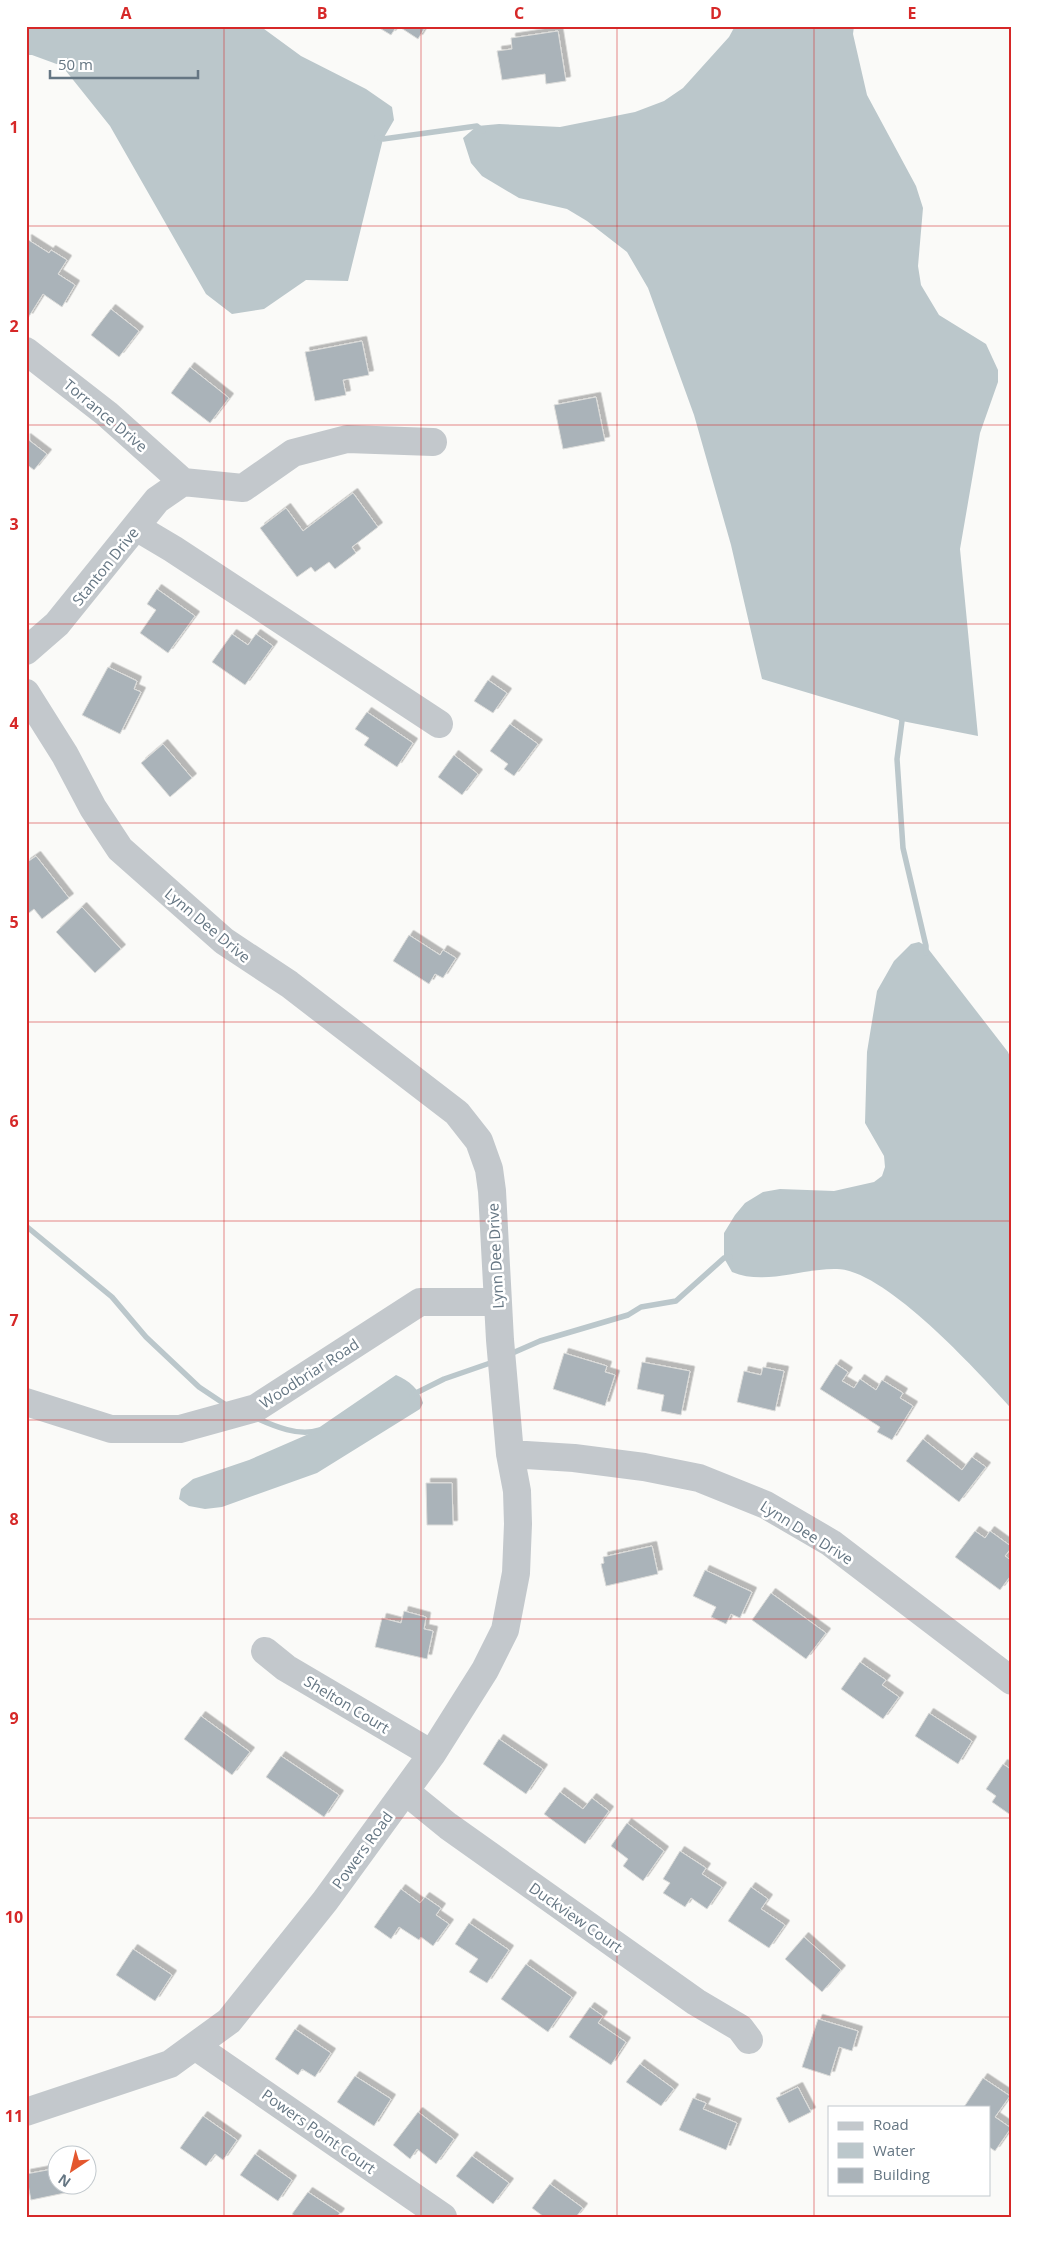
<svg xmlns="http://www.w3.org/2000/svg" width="1038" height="2243" font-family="'Open Sans',sans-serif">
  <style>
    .water { fill: #bbc7cb }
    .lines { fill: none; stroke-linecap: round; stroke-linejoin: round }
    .stream { stroke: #bbc7cb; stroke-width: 5.5 }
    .building { fill: #aab3b9; stroke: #dcdcda; filter: url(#shadow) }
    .minor { stroke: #c3c8cc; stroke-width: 28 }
    .grid { fill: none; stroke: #d62828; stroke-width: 1; stroke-opacity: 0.55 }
    .labels { text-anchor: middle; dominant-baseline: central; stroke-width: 5; stroke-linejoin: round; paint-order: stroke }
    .street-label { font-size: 15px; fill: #657683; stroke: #fff }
    .neatline { fill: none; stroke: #d62828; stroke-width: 2 }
    .grid-label { font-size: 16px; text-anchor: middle; font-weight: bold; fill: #d62828 }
  </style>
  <defs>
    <filter id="shadow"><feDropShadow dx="4.5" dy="-4.5" stdDeviation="0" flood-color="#0004"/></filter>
  </defs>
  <rect width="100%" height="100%" fill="#fafaf8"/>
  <path class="water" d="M26,26H260L301,56L366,89L392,107L394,120L383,139L348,281L306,280L264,309L232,314L206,294L110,126L62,66L32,55H26Z
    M735,26H854L853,34L867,95L916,186L923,208L918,266L921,285L939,315L986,344L998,370V382L980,433L960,549L978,736L902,721L762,679L731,545L694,415L648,288L627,252L587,221L567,209L519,198L482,176L471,163L463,138L477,126L499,124L560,127L635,112L664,101L683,88L729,37Z
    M919,942L926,946L1008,1052L1012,1062V1409C979,1373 886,1270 837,1269C802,1268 765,1286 732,1272L724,1258V1233L735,1215L745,1203L763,1192L780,1189L834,1191L874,1182L882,1176L885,1167L884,1156L865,1123L867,1052L877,991L894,961L911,944Z
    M396,1375C409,1381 419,1388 423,1403L420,1409L317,1473L222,1507L205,1509L189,1506L179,1499L181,1489L193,1479L249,1460L311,1433Z"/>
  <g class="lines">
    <path class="stream" d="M377,137L383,139L477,126L483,131
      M900,715L902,721L897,759L903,848L926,946V953
      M26,1226L112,1297L146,1337L199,1387L229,1407
      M508,1355L540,1341L628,1315L641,1307L676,1301L724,1258L730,1257
      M412,1395L444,1379L496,1361
      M256,1418C274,1426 299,1437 319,1430"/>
  </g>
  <path class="building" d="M376,26H397L391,35Z
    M398,26H426L418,39Z
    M558,31L566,81L546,84L545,74L502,80L497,51L512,49L511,38Z
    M27,239L49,253L51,250L67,260L58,274L75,285L62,307L43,294L28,318Z
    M111,309L139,331L119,357L91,335Z
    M362,341L369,375L343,380L346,395L315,401L305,352Z
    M190,367L229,398L210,423L171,393Z
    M596,397L605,441L563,449L554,405Z
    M26,438L47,454L34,470L26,464Z
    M353,493L378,527L352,547L356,553L335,569L329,562L315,572L311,567L297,577L260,528L286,508L303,531Z
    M157,589L195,616L168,653L140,633L156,610L147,604Z
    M232,634L248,645L256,634L273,646L245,685L212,662Z
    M108,667L137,681L134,689L141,692L120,734L82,715Z
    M488,680L507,693L493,713L474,701Z
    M367,712L413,743L397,767L364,745L369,738L355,729Z
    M510,724L538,744L514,776L504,769L508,764L490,751Z
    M163,744L192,778L170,797L141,763Z
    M454,755L478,774L462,795L438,777Z
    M36,856L69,898L42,919L34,909L29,913L26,910V863Z
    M82,907L121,949L95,973L56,932Z
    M409,935L440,955L443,950L456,958L443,978L435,974L429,984L393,961Z
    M564,1353L607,1366L605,1372L615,1375L605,1406L553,1389Z
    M642,1362L690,1371L681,1415L661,1411L664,1395L637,1389Z
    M836,1364L848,1372L842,1381L854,1388L860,1379L876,1390L882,1380L903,1393L900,1398L913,1406L892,1440L877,1432L880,1427L820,1389Z
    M763,1367L784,1371L775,1411L737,1402L744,1371L761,1375Z
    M923,1439L962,1470L972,1457L986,1467L959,1502L906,1461Z
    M426,1483H452L453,1525H427Z
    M975,1531L985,1538L990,1531L1012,1547L1005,1556L1012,1561V1574L1000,1590L955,1557Z
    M652,1546L658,1574L606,1586L601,1564L604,1563L603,1557Z
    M705,1570L752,1592L740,1618L731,1614L726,1624L711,1617L716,1607L693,1596Z
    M771,1593L826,1633L806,1659L752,1620Z
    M404,1611L426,1617L424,1629L433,1631L427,1659L375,1647L382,1618L401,1623Z
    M860,1662L886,1680L882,1685L899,1697L883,1719L841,1689Z
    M929,1713L972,1741L958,1764L915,1736Z
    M201,1716L250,1752L232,1775L184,1739Z
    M499,1739L543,1769L526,1794L483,1764Z
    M281,1756L339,1795L324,1817L266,1777Z
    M1003,1764L1012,1770V1816L992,1802L996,1796L986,1789Z
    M560,1792L583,1809L592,1798L609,1811L585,1844L544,1814Z
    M627,1823L664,1851L643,1881L623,1866L628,1859L611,1846Z
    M680,1851L706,1868L702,1874L722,1887L707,1909L691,1898L685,1907L663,1893L670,1883L663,1879Z
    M751,1887L768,1899L761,1909L785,1925L769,1948L728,1921Z
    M401,1889L420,1903L425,1897L441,1908L436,1915L449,1924L433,1946L421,1937L419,1940L399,1927L391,1939L374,1927Z
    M469,1923L509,1950L487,1983L469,1972L478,1959L455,1944Z
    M804,1937L841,1970L822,1992L785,1959Z
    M133,1949L172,1975L155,2001L116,1975Z
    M526,1964L572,1997L548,2032L501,1999Z
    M590,2007L603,2016L598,2023L626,2042L611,2065L569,2037Z
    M818,2019L858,2031L852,2051L839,2047L830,2076L802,2067Z
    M295,2029L331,2053L315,2077L302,2069L298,2075L275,2059Z
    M640,2064L674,2089L661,2106L626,2082Z
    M355,2076L391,2099L374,2126L337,2102Z
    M983,2078L1010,2096L995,2117L1011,2128L995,2151L989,2147V2107H964Z
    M798,2087L811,2112L789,2123L776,2098Z
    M693,2098L706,2103L703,2109L737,2123L726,2150L679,2130Z
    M418,2112L454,2139L436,2164L417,2149L410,2159L393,2145Z
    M203,2116L237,2140L223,2160L215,2154L206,2166L180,2148Z
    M255,2154L292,2180L278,2201L240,2175Z
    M472,2156L509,2183L493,2204L456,2176Z
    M58,2168V2186H83L84,2189L31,2200L26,2174Z
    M550,2184L583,2208L576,2217H544L532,2208Z
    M308,2192L340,2213L337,2217H296L292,2214Z"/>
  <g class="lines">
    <path class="minor" d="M26,351L107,414L183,482
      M183,482L243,488L293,453L347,439L433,442
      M136,527L173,549L439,724
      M26,651L57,624L157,500L183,482
      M26,693L65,755L93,808L120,849L224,941L289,984L457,1113L479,1141L489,1169L492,1191L500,1340L510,1454L517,1491L518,1524L516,1573L505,1630L485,1670L432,1754L325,1901L229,2021L170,2064L26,2112
      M26,1402L111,1429H180L256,1408L420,1302H498
      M510,1454L574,1458L644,1467L699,1478L766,1505L831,1543L1012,1681
      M265,1651L286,1668L432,1754
      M405,1791L448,1826L696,2002L740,2028L749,2040
      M195,2046L443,2217"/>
  </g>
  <path class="grid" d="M224,26V2217M421,26V2217M617,26V2217M814,26V2217M26,226H1012M26,425H1012M26,624H1012M26,823H1012M26,1022H1012M26,1221H1012M26,1420H1012M26,1619H1012M26,1818H1012M26,2017H1012"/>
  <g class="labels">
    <g class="street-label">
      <text transform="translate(106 415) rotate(40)">Torrance Drive</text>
      <text transform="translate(105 566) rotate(-51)">Stanton Drive</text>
      <text transform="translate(208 925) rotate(40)">Lynn Dee Drive</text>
      <text transform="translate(495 1256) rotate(-93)">Lynn Dee Drive</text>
      <text transform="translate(309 1373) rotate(-33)">Woodbriar Road</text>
      <text transform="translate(807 1532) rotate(32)">Lynn Dee Drive</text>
      <text transform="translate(347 1704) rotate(31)">Shelton Court</text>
      <text transform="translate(362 1850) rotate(-54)">Powers Road</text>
      <text transform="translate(576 1917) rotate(35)">Duckview Court</text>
      <text transform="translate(319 2131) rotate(35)">Powers Point Court</text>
    </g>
  </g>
  <rect width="1038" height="2243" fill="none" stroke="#ffffff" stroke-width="55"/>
  <rect x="828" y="2106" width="162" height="90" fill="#ffffff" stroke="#c1c8cd"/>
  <rect x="838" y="2122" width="25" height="8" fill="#c3c8cc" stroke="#c1c8cd"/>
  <text x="873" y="2130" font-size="15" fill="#657683">Road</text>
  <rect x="838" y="2143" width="25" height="15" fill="#bbc7cb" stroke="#c1c8cd"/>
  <text x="873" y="2156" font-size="15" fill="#657683">Water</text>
  <rect x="838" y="2168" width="25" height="15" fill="#aab3b9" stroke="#c1c8cd"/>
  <text x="873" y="2180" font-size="15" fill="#657683">Building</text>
  <g transform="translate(72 2170) rotate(215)"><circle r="24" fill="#ffffff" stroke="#c1c8cd"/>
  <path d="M0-4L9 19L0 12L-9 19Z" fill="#e4572e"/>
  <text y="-8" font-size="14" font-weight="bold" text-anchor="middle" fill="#657683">N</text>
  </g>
  <path d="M50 70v8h148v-8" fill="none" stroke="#657683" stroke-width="2.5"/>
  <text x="58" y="70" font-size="15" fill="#657683" stroke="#ffffff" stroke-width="4" paint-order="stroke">50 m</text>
  <rect x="28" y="28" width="982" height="2188" class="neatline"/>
  <g class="grid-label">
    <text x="126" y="19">A</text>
    <text x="322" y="19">B</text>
    <text x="519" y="19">C</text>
    <text x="716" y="19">D</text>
    <text x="912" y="19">E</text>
    <text x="14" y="133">1</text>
    <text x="14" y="332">2</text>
    <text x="14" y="530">3</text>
    <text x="14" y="729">4</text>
    <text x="14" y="928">5</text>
    <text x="14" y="1127">6</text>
    <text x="14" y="1326">7</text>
    <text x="14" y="1525">8</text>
    <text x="14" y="1724">9</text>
    <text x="14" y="1923">10</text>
    <text x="14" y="2122">11</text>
  </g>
</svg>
